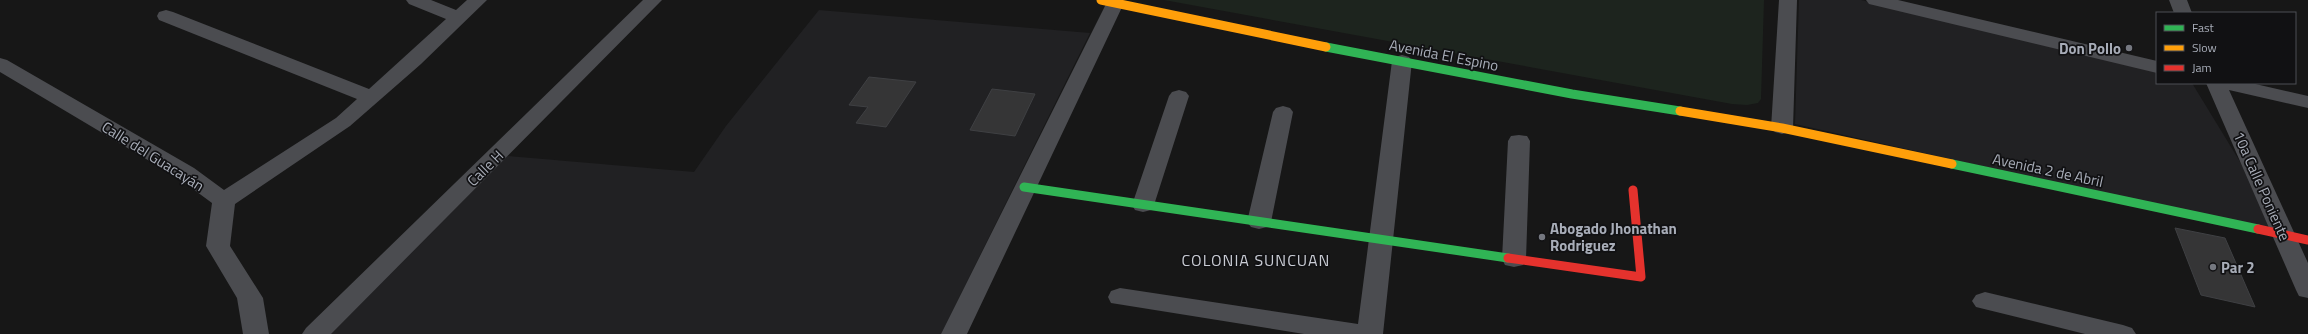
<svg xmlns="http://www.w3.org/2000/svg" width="2308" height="334" font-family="'Titillium Web',sans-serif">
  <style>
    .built { fill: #212123 }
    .green { fill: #1d241e }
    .building { fill: #353536; stroke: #3f4043 }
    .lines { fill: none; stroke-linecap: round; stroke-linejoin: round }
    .street { fill: #4b4c50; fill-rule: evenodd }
    .fast { stroke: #30b455; stroke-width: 9 }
    .slow { stroke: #ff9f0a; stroke-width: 9 }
    .jam { stroke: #e5322d; stroke-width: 9 }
    .poi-dot { fill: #757880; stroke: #111113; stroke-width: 1.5 }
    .labels { text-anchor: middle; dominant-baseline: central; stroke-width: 3.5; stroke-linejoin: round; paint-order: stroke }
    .poi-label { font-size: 15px; font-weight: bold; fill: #a8adb8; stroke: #111113; text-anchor: start }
    .street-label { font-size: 15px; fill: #a8adb8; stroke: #111113 }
    .neighbourhood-label { font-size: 16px; letter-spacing: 1px; fill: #c9ccd4; stroke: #111113 }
  </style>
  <rect width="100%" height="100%" fill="#171717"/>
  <path class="built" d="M1799,0H1861L2157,67V83H2192L2284,234L1795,124Z
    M819,10L1090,33L941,334H325L507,156L694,172L726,126Z"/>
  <path class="green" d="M1164,0H1764L1761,99L1758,103L1747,105L1732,104Z"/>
  <path class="building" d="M869,77L916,82L886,127L856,123L868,107L849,105Z
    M992,89L1035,94L1015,136L970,130Z
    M2175,228L2225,238L2255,307L2201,295Z"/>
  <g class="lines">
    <path class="street" d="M406,0H431L456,10L467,0H487L421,64L350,126L235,204L230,246L263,298L269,334H243L237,298L206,246L212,203L178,178L0,72V58L7,60L194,168L224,190L336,118L357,99L159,20L157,16L159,12L166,10L173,12L369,89L446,19L409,4Z
      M643,0H662L331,334H302L306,328Z
      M1108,0H1122L1124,3L967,334H941Z
      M1779,0H1797L1793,128L1789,132L1782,134L1775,132L1771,128Z
      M1866,0H1898L2157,61V73L1869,4Z
      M2169,0H2187L2192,13H2174Z
      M1402,55L1409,57L1412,61L1383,334H1304L1111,303L1108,297L1111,291L1120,288L1358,324L1392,61L1395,57Z
      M2206,83H2251L2308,96V108L2229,90L2308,263V298L2299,296L2296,290Z
      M1179,90L1186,92L1189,96L1154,205L1151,210L1143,212L1135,210L1132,205L1169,96L1172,92Z
      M1283,106L1290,108L1293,112L1271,222L1267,227L1259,229L1251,227L1247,222L1273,112L1276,108Z
      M1519,135L1527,136L1530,141L1526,259L1523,265L1514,267L1505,265L1502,259L1508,141L1511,136Z
      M1985,292L2123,325L2132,328L2136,334H2085L1976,307L1972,301L1976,295Z"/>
    <path class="fast" d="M1326,47L1572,94L1680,111
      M1952,164L2258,229
      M1024,187L1508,258"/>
    <path class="slow" d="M1101,0L1326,47
      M1680,111L1782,128L1952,164"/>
    <path class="jam" d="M2258,229L2308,240
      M1508,258L1641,277L1633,190"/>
  </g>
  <g class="poi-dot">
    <circle cx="2129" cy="48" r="4"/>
    <circle cx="1542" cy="237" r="4"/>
    <circle cx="2213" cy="267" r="4"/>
  </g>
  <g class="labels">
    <g class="poi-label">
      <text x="2121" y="48" text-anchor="end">Don Pollo</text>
      <text x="1550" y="228">Abogado Jhonathan<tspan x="1550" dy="17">Rodriguez</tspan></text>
      <text x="2221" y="267">Par 2</text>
    </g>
    <g class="street-label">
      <text transform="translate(1444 55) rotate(11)">Avenida El Espino</text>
      <text transform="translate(153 156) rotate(32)">Calle del Guacayán</text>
      <text transform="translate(485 168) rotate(-45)">Calle H</text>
      <text transform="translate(2048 170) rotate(12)">Avenida 2 de Abril</text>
      <text transform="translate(2262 186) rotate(66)">10a Calle Poniente</text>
    </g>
    <g class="neighbourhood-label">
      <text x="1256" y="260">COLONIA SUNCUAN</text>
    </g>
  </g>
  <rect x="2156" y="12" width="140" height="72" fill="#111113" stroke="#4d4f55"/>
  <rect x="2164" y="25" width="20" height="6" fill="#30b455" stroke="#4d4f55"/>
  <text x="2192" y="32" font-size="12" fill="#a8adb8">Fast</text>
  <rect x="2164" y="45" width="20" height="6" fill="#ff9f0a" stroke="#4d4f55"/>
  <text x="2192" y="52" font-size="12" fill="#a8adb8">Slow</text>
  <rect x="2164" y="65" width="20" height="6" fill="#e5322d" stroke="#4d4f55"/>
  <text x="2192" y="72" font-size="12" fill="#a8adb8">Jam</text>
</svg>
